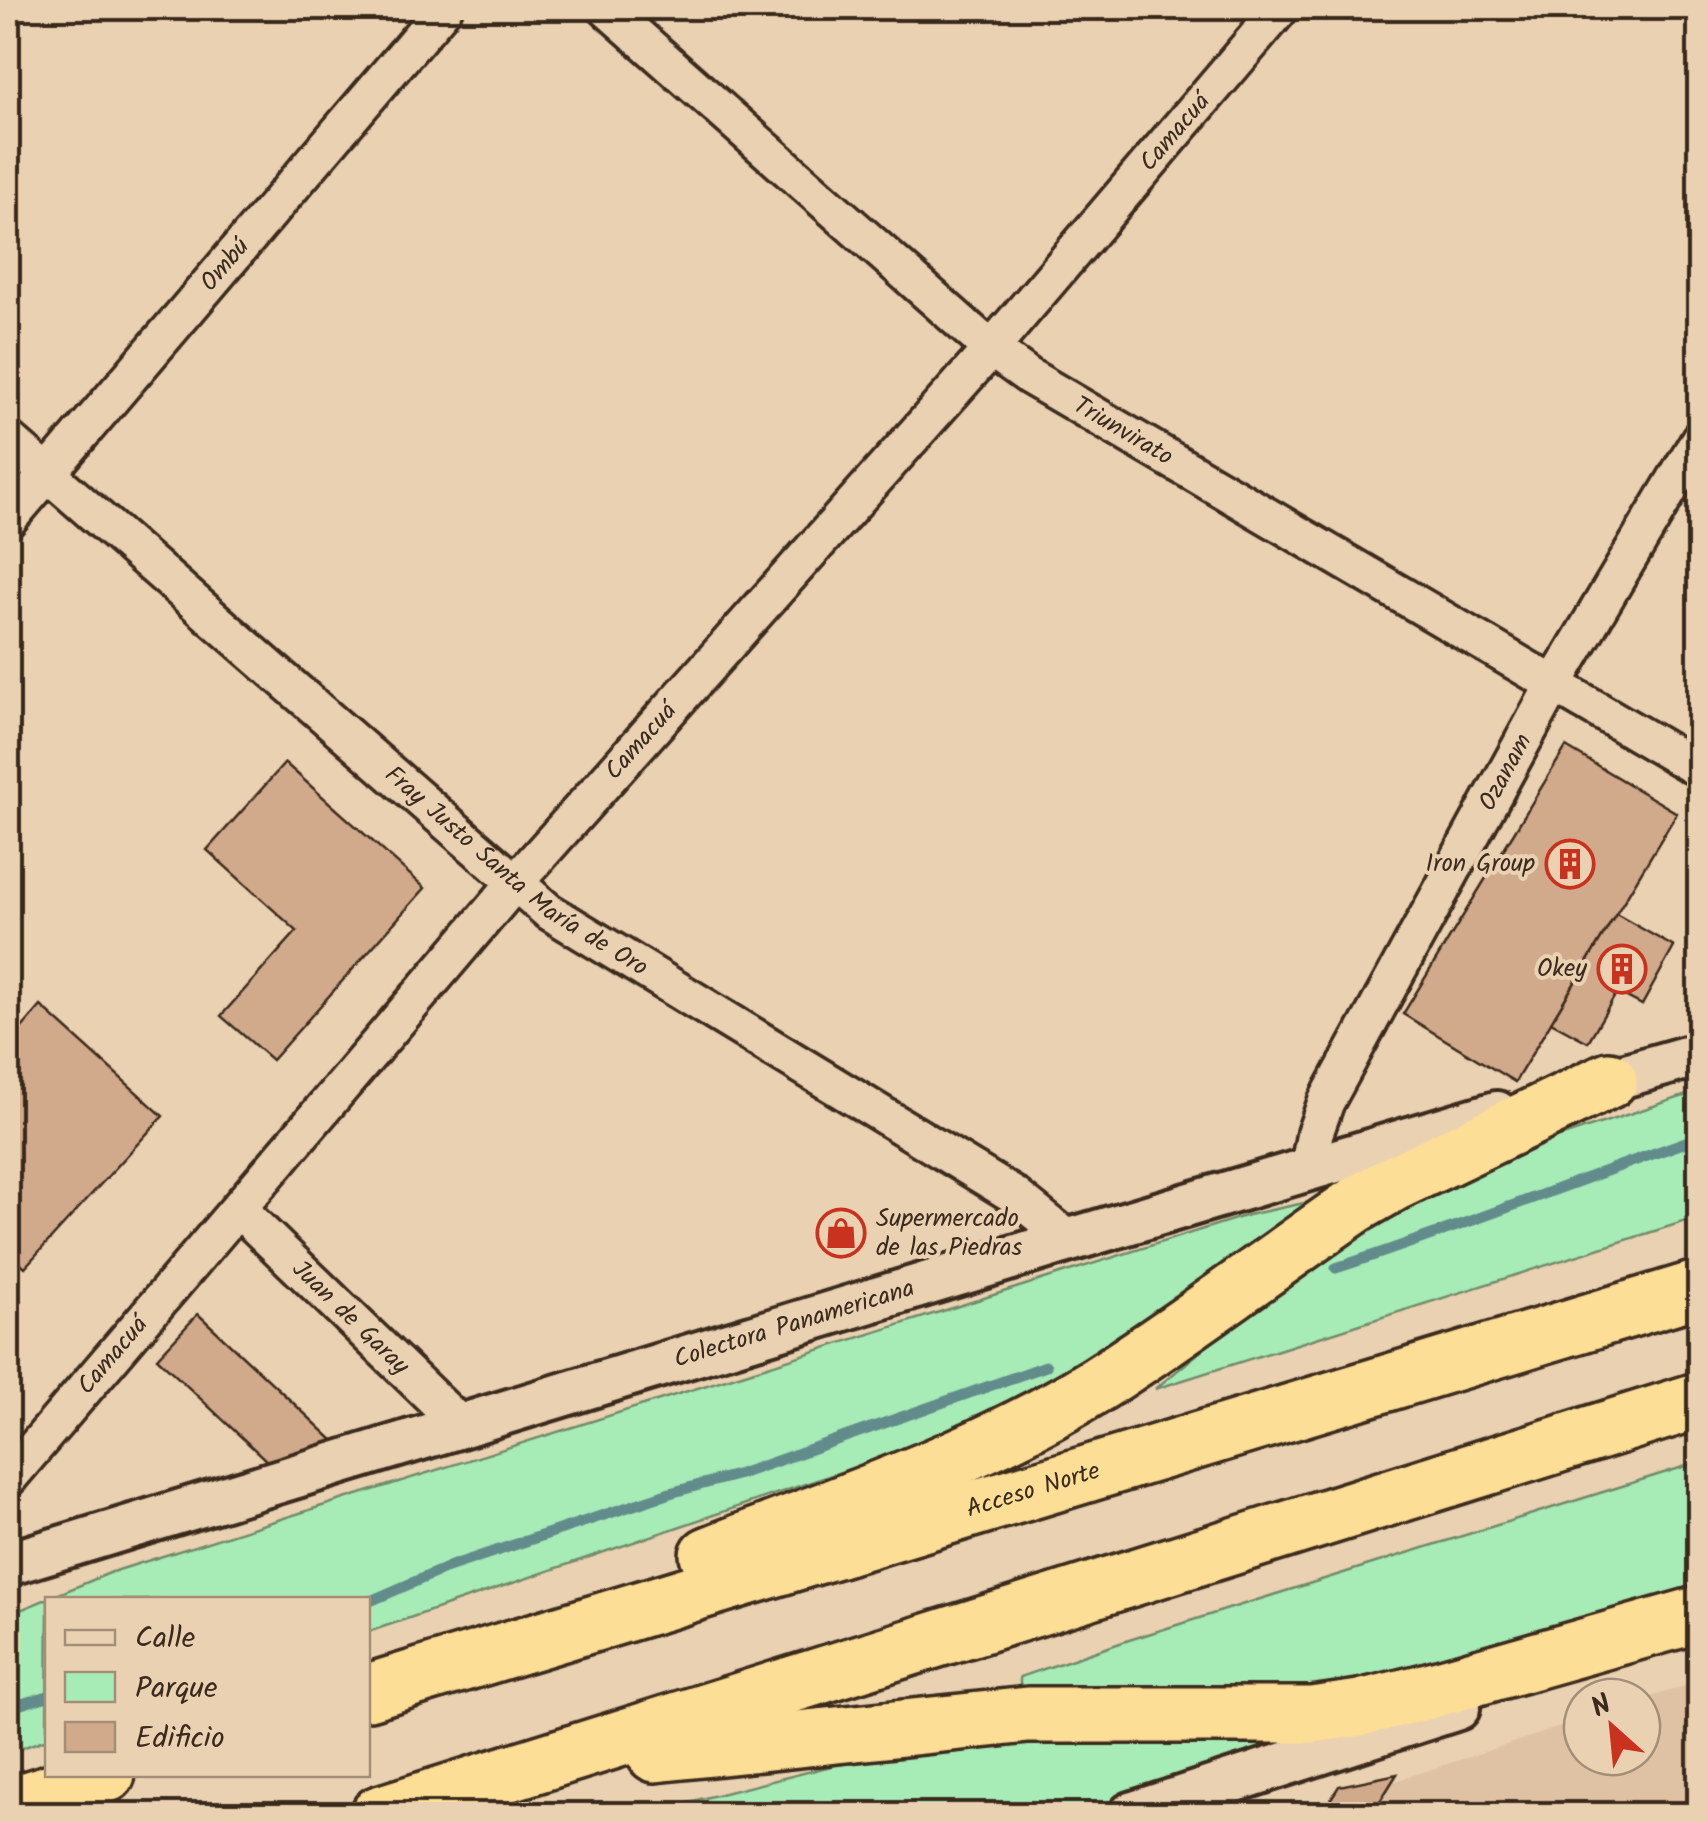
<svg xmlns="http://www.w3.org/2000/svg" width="1707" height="1822" font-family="Kalam,sans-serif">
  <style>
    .built { fill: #dfc2a3 }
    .green { fill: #a7ecb7; stroke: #718b6a; stroke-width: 2.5 }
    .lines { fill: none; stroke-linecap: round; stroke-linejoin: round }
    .stream { stroke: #628c8c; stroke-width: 11 }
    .building { fill: #d1a98b; stroke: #3b2a1e; stroke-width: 2.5 }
    .minor-casing { stroke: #3b2a1e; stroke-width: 42 }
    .tertiary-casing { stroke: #3b2a1e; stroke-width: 50 }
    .motorway-casing { stroke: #3b2a1e; stroke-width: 62 }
    .minor { stroke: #ead1b2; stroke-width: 35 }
    .tertiary { stroke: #ead1b2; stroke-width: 42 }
    .motorway { stroke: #fcde96; stroke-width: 55 }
    .labels { text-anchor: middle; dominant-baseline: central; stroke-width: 8; stroke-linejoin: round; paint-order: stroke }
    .street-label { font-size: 25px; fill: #3b2a1e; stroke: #ead1b2 }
    .poi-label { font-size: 25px; fill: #3b2a1e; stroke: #ead1b2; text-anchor: end }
  </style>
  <rect width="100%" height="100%" fill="#ead1b2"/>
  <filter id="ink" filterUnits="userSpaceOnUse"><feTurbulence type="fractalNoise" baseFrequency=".01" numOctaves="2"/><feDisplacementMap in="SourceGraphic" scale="20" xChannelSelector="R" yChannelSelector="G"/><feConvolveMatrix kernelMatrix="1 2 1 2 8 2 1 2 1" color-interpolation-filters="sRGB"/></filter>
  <g filter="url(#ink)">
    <path class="built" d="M1699,1681V1814H1294L1582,1720V1757H1642V1700Z"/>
    <path class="green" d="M1699,1091V1217L1155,1389L1314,1258L1439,1187L1511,1153Z
      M1337,1196L1312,1222L988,1422L368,1632V1600H48L47,1739L8,1753V1615L112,1572L1248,1215Z
      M1699,1462V1594L1328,1692L1020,1687V1677L1129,1640Z
      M1366,1729L1096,1814H641L887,1752L1028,1739Z"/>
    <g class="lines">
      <path class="stream" d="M1336,1268C1458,1228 1578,1180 1700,1137
        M368,1602L451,1566L670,1493L740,1474L1046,1366
        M8,1708L48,1696"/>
    </g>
    <path class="building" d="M1566,747L1677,813L1515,1082L1403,1014Z
      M285,763L425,888L272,1060L221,1016L297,931L207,850Z
      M1616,914L1674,947L1642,1005L1617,992L1588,1042L1551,1022Z
      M41,1006L163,1116L25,1267L8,1252V1044Z
      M198,1314L335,1442L269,1463L157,1358Z
      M1397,1774L1372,1814H1321L1339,1786Z"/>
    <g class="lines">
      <g class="minor-casing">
        <g id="minor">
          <path id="s1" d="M606,8L991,349L1030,377L1700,770"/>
          <path id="s2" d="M8,439L548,911L1014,1195L1070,1240"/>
          <path id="s3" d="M8,520L444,8"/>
          <path id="s4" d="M1308,1169L1315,1133L1326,1102L1553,686L1700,438"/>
          <path id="s5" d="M239,1210L463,1427"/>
          <path id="s6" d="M8,1479L514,884L991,349L1281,8"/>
        </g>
      </g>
      <g class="tertiary-casing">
        <g id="tertiary">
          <path d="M1580,1088L1700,1054"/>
          <path id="s7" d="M8,1564L1070,1240L1497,1113"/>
          <path d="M1131,1814L1458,1708"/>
        </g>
      </g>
      <g class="motorway-casing">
        <g id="motorway">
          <path d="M708,1555C839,1503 978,1459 1098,1384C1185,1329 1268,1265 1354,1206L1394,1183L1609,1080"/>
          <path id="s8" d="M368,1692L1700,1288"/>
          <path d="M655,1754L1028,1715H1312L1360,1708L1425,1692L1700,1614"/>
          <path d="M8,1806L107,1774"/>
          <path d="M379,1814L1700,1400"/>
        </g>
      </g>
      <use href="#minor" class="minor"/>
      <use href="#tertiary" class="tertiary"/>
      <use href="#motorway" class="motorway"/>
    </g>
  </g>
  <defs>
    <g id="building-ring" transform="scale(2.5)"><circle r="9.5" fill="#ead1b2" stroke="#c8321e" stroke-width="1.5"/><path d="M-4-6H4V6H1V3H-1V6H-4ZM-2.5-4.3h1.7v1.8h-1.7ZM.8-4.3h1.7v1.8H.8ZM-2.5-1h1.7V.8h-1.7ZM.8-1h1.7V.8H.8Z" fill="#c8321e"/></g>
    <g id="shop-ring" transform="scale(2.5)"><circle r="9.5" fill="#ead1b2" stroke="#c8321e" stroke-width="1.5"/><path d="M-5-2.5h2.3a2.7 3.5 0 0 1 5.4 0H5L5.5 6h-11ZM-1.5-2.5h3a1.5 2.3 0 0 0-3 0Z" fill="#c8321e"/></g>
  </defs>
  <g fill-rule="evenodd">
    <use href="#building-ring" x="1570" y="864"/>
    <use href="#building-ring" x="1622" y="969"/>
    <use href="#shop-ring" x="841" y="1233"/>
  </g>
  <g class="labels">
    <g class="street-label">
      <text stroke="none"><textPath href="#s6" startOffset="1782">Camacuá</textPath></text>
      <text stroke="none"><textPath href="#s3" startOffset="335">Ombú</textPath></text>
      <text stroke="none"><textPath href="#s1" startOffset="670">Triunvirato</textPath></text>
      <text stroke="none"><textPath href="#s6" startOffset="972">Camacuá</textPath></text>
      <text stroke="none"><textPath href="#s4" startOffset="445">Ozanam</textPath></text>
      <text stroke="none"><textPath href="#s2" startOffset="668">Fray Justo Santa María de Oro</textPath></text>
      <text stroke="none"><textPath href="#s5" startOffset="155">Juan de Garay</textPath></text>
      <text stroke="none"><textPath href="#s7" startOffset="822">Colectora Panamericana</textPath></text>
      <text stroke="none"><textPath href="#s6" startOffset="162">Camacuá</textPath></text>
      <text stroke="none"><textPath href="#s8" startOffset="695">Acceso Norte</textPath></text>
    </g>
    <g class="poi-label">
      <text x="1535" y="864">Iron Group</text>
      <text x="1587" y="969">Okey</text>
      <text x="876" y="1219" text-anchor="start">Supermercado<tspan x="876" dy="29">de las Piedras</tspan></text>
    </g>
  </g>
  <rect width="1707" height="1822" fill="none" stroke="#ead1b2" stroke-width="40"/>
  <rect x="20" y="20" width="1667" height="1782" fill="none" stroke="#3b2a1e" stroke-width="4" filter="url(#ink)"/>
  <rect x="45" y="1597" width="325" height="180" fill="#ead1b2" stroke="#a48e77" stroke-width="2.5"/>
  <rect x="65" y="1630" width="50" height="15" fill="#ead1b2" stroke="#a48e77" stroke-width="2.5"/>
  <text x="135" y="1647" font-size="30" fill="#3b2a1e">Calle</text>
  <rect x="65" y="1672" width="50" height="30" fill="#a7ecb7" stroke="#a48e77" stroke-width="2.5"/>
  <text x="135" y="1697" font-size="30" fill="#3b2a1e">Parque</text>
  <rect x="65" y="1722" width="50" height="30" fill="#d1a98b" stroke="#a48e77" stroke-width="2.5"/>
  <text x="135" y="1747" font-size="30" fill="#3b2a1e">Edificio</text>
  <g transform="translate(1612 1727) rotate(333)"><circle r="48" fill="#ead1b2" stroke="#a48e77" stroke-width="2.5"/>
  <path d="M0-8L18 38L0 25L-18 38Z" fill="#c8321e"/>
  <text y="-15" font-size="28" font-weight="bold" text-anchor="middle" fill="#3b2a1e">N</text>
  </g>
</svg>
